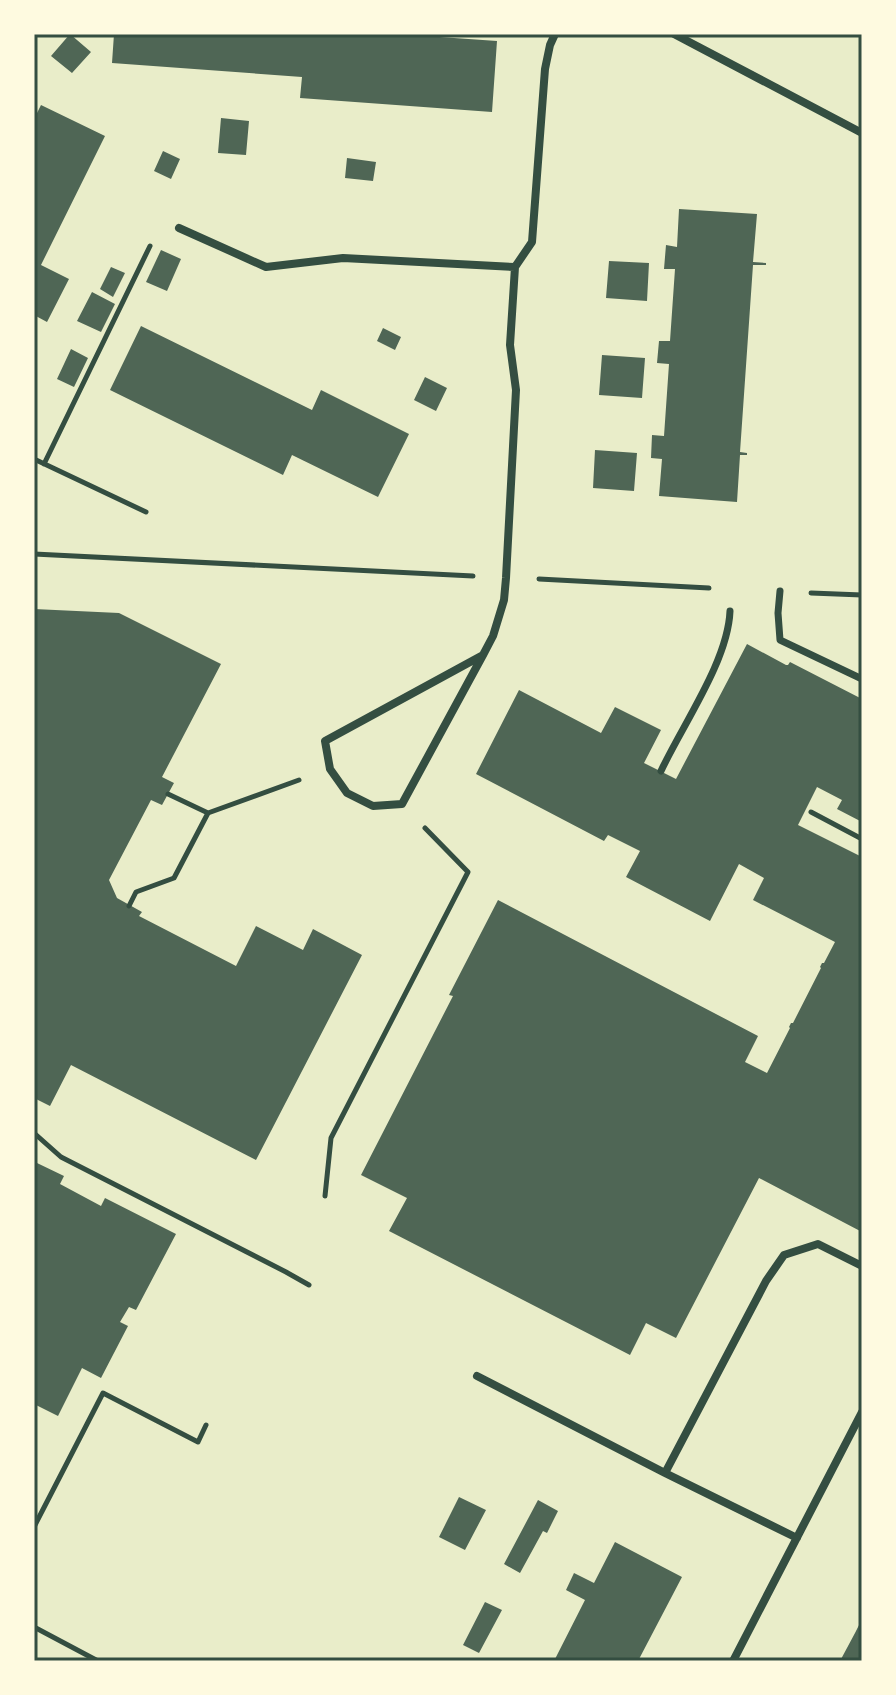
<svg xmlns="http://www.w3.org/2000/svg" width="896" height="1695" font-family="Poppins,sans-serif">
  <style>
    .building { fill: #4f6655 }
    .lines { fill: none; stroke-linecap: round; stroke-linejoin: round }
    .path { stroke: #344e41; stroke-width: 5 }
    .pedestrian { stroke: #344e41; stroke-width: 7 }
    .minor { stroke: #344e41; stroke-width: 8 }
    .neatline { fill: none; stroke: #344e41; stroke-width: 3 }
  </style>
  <rect width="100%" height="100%" fill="#e9edc9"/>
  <path class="building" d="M70,34L91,52L72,73L51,56Z
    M114,34H397L497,41L492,112L300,98L302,77L112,63Z
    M41,105L105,136L41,265L69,279L47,322L34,315V119Z
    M221,118L249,121L246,155L218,153Z
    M163,151L180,159L171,179L154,171Z
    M347,158L376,162L373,181L345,178Z
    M679,209L757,214L753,262L766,263V265H753L740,452L747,453V455H740L737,502L659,496L662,459L651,458L652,435L664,436L669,364L657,363L659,341H670L675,269H664L666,245L677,247Z
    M161,250L181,259L167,291L146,282Z
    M609,261L649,263L647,301L606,298Z
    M111,267L125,273L113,297L100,289Z
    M92,292L115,304L101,332L77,321Z
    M141,326L312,410L321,390L409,434L378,497L292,455L283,475L110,390Z
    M383,328L401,337L395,350L377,341Z
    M71,349L88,358L74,387L57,379Z
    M602,355L645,358L642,398L599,395Z
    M425,377L447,388L436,411L414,400Z
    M595,450L637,453L634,491L593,488Z
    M34,609L119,613L221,664L162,777L174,783L162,805L151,800L109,880L117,898L142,912L139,916L236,966L256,926L303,950L313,929L362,955L256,1160L71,1065L50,1106L34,1098Z
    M747,644L786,665H788L790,662L862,699V822L837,809L842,800L817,787L798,825L862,857V1232L759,1178L676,1338L646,1323L630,1355L389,1231L407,1198L361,1175L453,996L449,995L498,900L758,1036L745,1062L767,1073L790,1028L789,1027L791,1023H793L821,968L820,967L822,963H824L835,942L753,900L764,878L739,864L710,921L626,877L640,851L608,835L604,841L476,774L519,690L601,733L615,707L661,730L644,763L676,779Z
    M37,1163L64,1176L60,1184L101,1206L105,1198L176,1234L136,1310L129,1307L120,1322L128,1326L101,1378L82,1368L58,1416L34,1404V1168Z
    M459,1497L486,1510L465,1550L439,1537Z
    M538,1500L558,1511L547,1533L543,1531L520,1573L504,1564Z
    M615,1542L682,1577L638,1661H554L585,1600L566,1590L574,1573L594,1583Z
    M485,1602L502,1610L479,1653L463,1645Z
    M862,1619V1661H840L855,1633Z"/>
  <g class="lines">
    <path class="path" d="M34,459L146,512
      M44,464L150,246
      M34,554L473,576
      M539,579L709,588
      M811,593L862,595
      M168,794L208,813
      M811,812L862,839
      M129,906L136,892L174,878L208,813L299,780
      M34,1133L61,1157L286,1272L309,1285
      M325,1196L331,1138L468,872L425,828
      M34,1527L103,1393L198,1442L206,1425
      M34,1627L98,1661"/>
    <path class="pedestrian" d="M780,591L778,613L780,640L862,679
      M661,771C683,724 728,661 730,611"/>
    <path class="minor" d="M674,34L862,133
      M179,228L266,267L343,258L515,267
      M483,655L325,741L330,769L347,793L373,806L402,804L483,655L493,636L504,600L506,578L516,390L510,345L515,267L532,242L545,69L550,45L555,34
      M477,1376L665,1473L797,1538
      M665,1473L766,1281L784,1255L818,1244L862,1266
      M733,1661L862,1412"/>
  </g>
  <rect width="896" height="1695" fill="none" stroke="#fefae0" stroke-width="72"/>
  <rect x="36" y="36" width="824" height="1623" class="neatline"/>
</svg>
